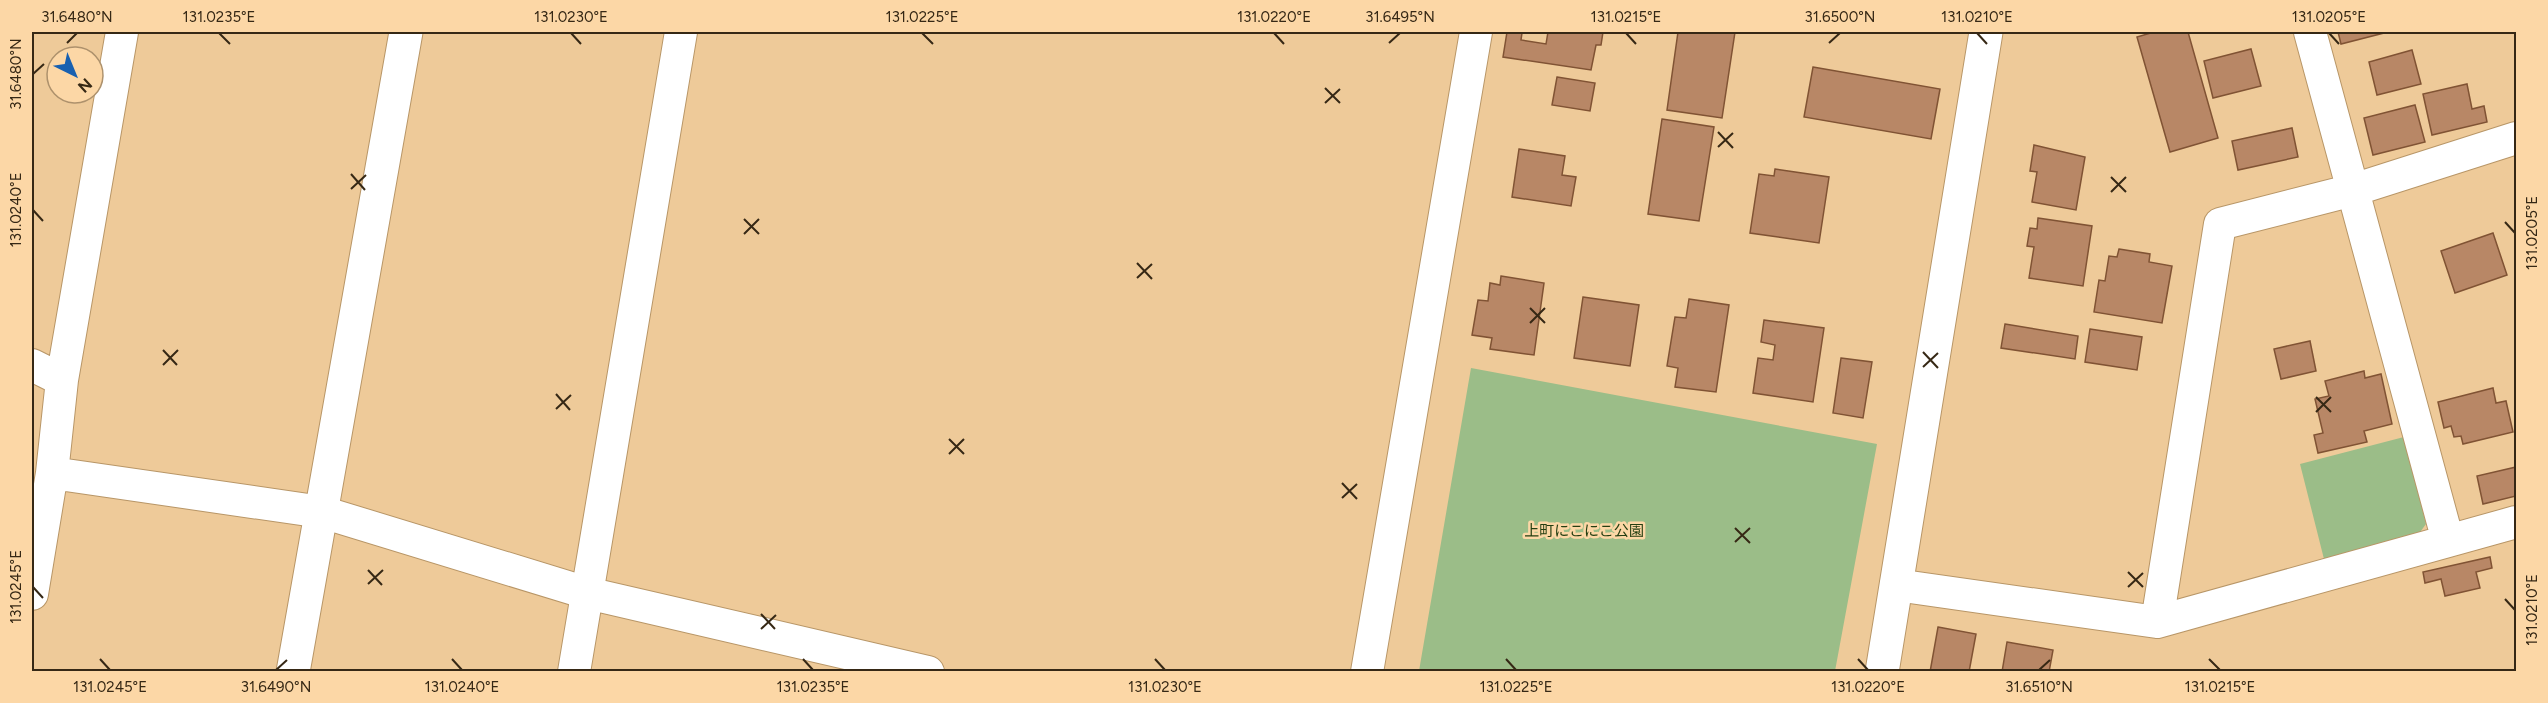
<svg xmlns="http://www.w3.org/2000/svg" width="2548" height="703" font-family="Figtree,'Noto Sans JP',sans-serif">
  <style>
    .green { fill: #9bbd88 }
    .building { fill: #b88766; stroke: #805334; stroke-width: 1.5 }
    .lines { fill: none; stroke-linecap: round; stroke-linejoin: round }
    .street-casing { stroke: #b89667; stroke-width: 34 }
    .secondary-casing { stroke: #b89667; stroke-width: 35 }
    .street { stroke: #fff; stroke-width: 32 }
    .secondary { stroke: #fff; stroke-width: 33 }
    .ticks { fill: none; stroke: #362815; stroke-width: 2 }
    .labels { text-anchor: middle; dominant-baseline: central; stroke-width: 5; stroke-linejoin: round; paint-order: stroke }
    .park-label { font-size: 15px; fill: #233e11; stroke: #fcd7a6 }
    .neatline { fill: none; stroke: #362815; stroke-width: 2 }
    .ticks-label { font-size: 15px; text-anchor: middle; fill: #362815 }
  </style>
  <rect width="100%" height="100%" fill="#eeca99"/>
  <path class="green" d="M1471,368L1877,444L1835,671H1419Z
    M2404,437L2426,524L2418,535L2324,559L2300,464Z"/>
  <path class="building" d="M1507,32L1522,33L1521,40L1546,44L1548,32H1603L1601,45H1596L1591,70L1503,57Z
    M1678,32H1735L1722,118L1667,110Z
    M2154,32H2188L2218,138L2170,152L2137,37Z
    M2338,32H2388L2341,44Z
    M2251,49L2261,86L2213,98L2204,61Z
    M2412,50L2421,84L2377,95L2369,62Z
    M1813,67L1940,89L1931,139L1804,117Z
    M1557,77L1595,83L1590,111L1552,105Z
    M2467,84L2472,109L2484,106L2487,122L2432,135L2423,94Z
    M2415,105L2425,142L2373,155L2364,118Z
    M1662,119L1714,127L1699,221L1648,214Z
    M2292,128L2298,157L2238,170L2232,141Z
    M2034,145L2085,157L2076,210L2032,202L2037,172L2030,171Z
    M1519,149L1565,156L1562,175L1576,177L1571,206L1512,197Z
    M1775,169L1829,177L1819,243L1750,233L1759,174L1774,176Z
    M2038,218L2092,226L2083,286L2029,278L2034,247L2027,246L2030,228L2037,229Z
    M2493,233L2507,275L2455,293L2441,251Z
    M2119,249L2150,254L2149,262L2172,266L2162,323L2094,312L2099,280L2105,281L2109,256L2117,257Z
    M1501,276L1544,283L1534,355L1490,349L1492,338L1472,335L1478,300L1488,301L1490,283L1500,285Z
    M1583,297L1639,305L1630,366L1574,358Z
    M1689,299L1729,305L1716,392L1675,387L1678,368L1667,366L1675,317L1686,318Z
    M1764,320L1824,328L1813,402L1753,393L1758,358L1773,360L1775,345L1761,342Z
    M2005,324L2078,336L2075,359L2001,348Z
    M2090,329L2142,337L2137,370L2085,362Z
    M2310,341L2316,371L2281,379L2274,349Z
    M1841,358L1872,362L1863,418L1833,413Z
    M2364,371L2365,378L2381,374L2392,424L2364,431L2367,442L2318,453L2314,435L2323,433L2315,399L2329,396L2325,381Z
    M2493,388L2496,403L2506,401L2513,432L2463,444L2461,436L2454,437L2451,426L2444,428L2438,402Z
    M2516,467V496L2483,504L2477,476Z
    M2490,557L2492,568L2476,572L2480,588L2445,596L2441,579L2425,583L2423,572Z
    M1938,627L1976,634L1969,672H1930Z
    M2007,642L2053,650L2049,672H2002Z"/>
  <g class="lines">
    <g class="street-casing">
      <path id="street" d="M2310,32L2448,541
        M32,365L62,380L52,473L32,594
        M62,380L122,32
        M52,473L322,512L587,593L928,672
        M1896,585L2157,622L2516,522
        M2157,622L2220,224L2353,190L2516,138
        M574,672L681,32
        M1367,672L1476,32"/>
    </g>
    <g class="secondary-casing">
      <path id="secondary" d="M293,672L406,32
        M1882,672L1986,32"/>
    </g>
    <use href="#street" class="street"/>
    <use href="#secondary" class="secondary"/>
  </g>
  <path class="ticks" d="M219,33L230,44M571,33L581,44M922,33L933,44M1274,33L1284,44M1626,33L1636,44M1977,33L1987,44M2329,33L2339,44M67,43L77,33M1389,43L1400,33M1829,43L1840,33M33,74L44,64M1325,88L1340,103M1325,103L1340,89M1718,132L1733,148M1718,147L1733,133M351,174L365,190M2111,177L2126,192M351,189L366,175M2111,192L2126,177M33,210L43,221M744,219L759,234M2505,222L2515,233M744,234L759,219M1137,263L1152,279M1137,278L1152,264M1530,308L1545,323M1530,323L1545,308M163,350L177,365M1923,352L1938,368M163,365L178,350M1923,367L1938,353M556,394L570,410M2316,397L2331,412M556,409L571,395M2316,412L2331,397M949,439L964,454M949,454L964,439M1342,483L1357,499M1342,498L1357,484M1735,528L1750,543M1735,542L1750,528M368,570L382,585M2128,572L2143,587M368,584L383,570M33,587L43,598M2128,587L2143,573M2505,599L2515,610M761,614L775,629M761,629L776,615M100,659L110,670M452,659L462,670M803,659L813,670M1155,659L1165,670M1506,659L1516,670M1858,659L1868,670M2209,659L2220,670M276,670L287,660M2039,670L2050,660"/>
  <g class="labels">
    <g class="park-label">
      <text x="1584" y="531">上町にこにこ公園</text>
    </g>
  </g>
  <rect width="2548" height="703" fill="none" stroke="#fcd7a6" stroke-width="66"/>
  <g transform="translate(75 75) rotate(137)"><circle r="28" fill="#fcd7a6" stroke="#ad916c" stroke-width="1.5"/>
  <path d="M0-4.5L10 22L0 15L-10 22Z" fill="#1860b0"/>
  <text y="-9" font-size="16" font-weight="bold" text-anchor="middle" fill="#362815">N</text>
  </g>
  <rect x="33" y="33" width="2482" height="637" class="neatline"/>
  <g class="ticks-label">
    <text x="77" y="22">31.6480°N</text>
    <text x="219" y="22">131.0235°E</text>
    <text x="571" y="22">131.0230°E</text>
    <text x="922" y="22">131.0225°E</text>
    <text x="1274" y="22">131.0220°E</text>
    <text x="1400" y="22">31.6495°N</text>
    <text x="1626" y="22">131.0215°E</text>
    <text x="1840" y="22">31.6500°N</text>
    <text x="1977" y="22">131.0210°E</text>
    <text x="2329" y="22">131.0205°E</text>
    <text transform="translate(16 74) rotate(-90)" y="5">31.6480°N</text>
    <text transform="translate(16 210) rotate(-90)" y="5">131.0240°E</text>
    <text transform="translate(2532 233) rotate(-90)" y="5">131.0205°E</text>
    <text transform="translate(16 587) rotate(-90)" y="5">131.0245°E</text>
    <text transform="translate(2532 610) rotate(-90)" y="5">131.0210°E</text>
    <text x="110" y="692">131.0245°E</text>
    <text x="276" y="692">31.6490°N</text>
    <text x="462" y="692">131.0240°E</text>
    <text x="813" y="692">131.0235°E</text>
    <text x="1165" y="692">131.0230°E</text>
    <text x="1516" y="692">131.0225°E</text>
    <text x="1868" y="692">131.0220°E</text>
    <text x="2039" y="692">31.6510°N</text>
    <text x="2220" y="692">131.0215°E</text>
  </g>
</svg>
